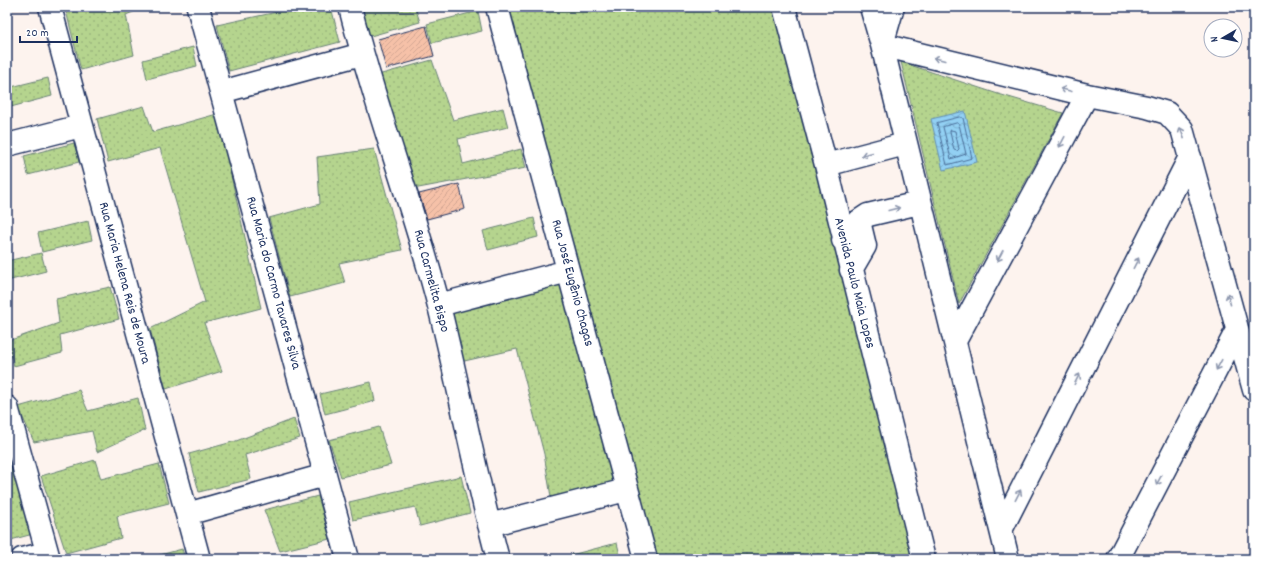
<svg xmlns="http://www.w3.org/2000/svg" width="1261" height="566" font-family="Dekko,sans-serif">
  <style>
    .grass { fill: url(#grass-dots); stroke: #688276 }
    .water { fill: url(#water-waves); stroke: #6290b7 }
    .lines { fill: none; stroke-linecap: round; stroke-linejoin: round }
    .shore { stroke: #4b6f9a; stroke-width: 1 }
    .building { fill: url(#building-hatch); stroke: #1b2f5e }
    .minor-casing { stroke: #1b2f5e; stroke-width: 25 }
    .minor { stroke: #fff; stroke-width: 22 }
    .oneway { stroke: #8d97ae }
    .labels { text-anchor: middle; dominant-baseline: central; stroke-width: 4; stroke-linejoin: round; paint-order: stroke }
    .street-label { font-size: 14px; fill: #1b2f5e; stroke: #fff }
  </style>
  <defs>
    <pattern id="grass-dots" width="8" height="8" patternUnits="userSpaceOnUse"><rect width="8" height="8" fill="#b5d48e"/><path d="M2 2h.1M6 6h.1" fill="none" stroke="#9bb67d" stroke-width="1.8" stroke-linecap="round"/></pattern>
    <pattern id="water-waves" width="16" height="10" patternUnits="userSpaceOnUse"><rect width="16" height="10" fill="#92d0f3"/><path d="M0 5q4-4 8 0t8 0" fill="none" stroke="#7db3d3"/></pattern>
    <pattern id="building-hatch" width="6" height="6" patternUnits="userSpaceOnUse"><rect width="6" height="6" fill="#f6c1a8"/><path d="M-1 1l2-2M0 6l6-6M5 7l2-2" fill="none" stroke="#d2a693"/></pattern>
  </defs>
  <rect width="100%" height="100%" fill="#fdf3ee"/>
  <filter id="ink" filterUnits="userSpaceOnUse"><feTurbulence type="fractalNoise" baseFrequency=".025" numOctaves="2"/><feDisplacementMap in="SourceGraphic" scale="8" xChannelSelector="R" yChannelSelector="G"/><feConvolveMatrix kernelMatrix="1 2 1 2 8 2 1 2 1" color-interpolation-filters="sRGB"/></filter>
  <g filter="url(#ink)">
    <path class="grass" d="M65,7H145L126,15L134,55L81,70Z
      M276,7H331L340,42L229,71L217,25L277,12Z
      M360,7H415L420,22L367,37Z
      M498,7H784L920,559H646L571,283L613,484L551,497L544,454L517,349L460,362L439,305L568,271Z
      M478,11L482,31L432,43L427,24Z
      M193,47L197,66L147,79L143,60Z
      M432,60L453,120L503,108L508,127L458,139L463,164L521,149L526,168L413,189L378,75Z
      M901,62L995,93L1063,113L959,304Z
      M48,78L52,96L7,108V88Z
      M144,106L153,132L217,114L261,308L204,323L222,371L166,389L150,329L205,302L160,148L108,162L97,119Z
      M74,143L79,162L28,175L24,156Z
      M374,149L402,250L339,263L345,283L290,297L269,218L320,204L317,157Z
      M534,218L538,237L488,250L483,231Z
      M88,221L92,240L42,252L38,233Z
      M41,253L46,271L7,281V261Z
      M110,287L119,319L60,335L62,353L14,366L8,341L59,323L56,299Z
      M371,382L375,401L325,414L320,394Z
      M79,390L88,411L138,398L145,430L97,452L92,431L34,442L18,407Z
      M294,419L300,438L245,455L251,479L199,492L189,454L236,441Z
      M379,427L391,465L341,477L329,440Z
      M7,447L33,534L7,541Z
      M95,460L101,479L159,464L169,503L117,516L121,538L66,553L41,476Z
      M461,476L470,513L420,526L415,507L353,520L349,502Z
      M318,496L330,539L280,551L264,510Z
      M617,543L621,559H568L567,556Z
      M182,549L185,559H145Z"/>
    <path class="water" d="M965,111L977,162L943,170L931,119Z"/>
    <g class="lines">
      <path class="shore" d="M960,117L963,118L972,158L947,165L937,123Z
        M957,123L959,124L966,154L951,159L943,127Z
        M951,130L955,131L959,149L957,151L954,150L950,132Z"/>
    </g>
    <path class="building" d="M426,26L434,56L386,69L378,39Z
      M459,184L465,209L427,219L419,194Z"/>
    <g class="lines">
      <g class="minor-casing">
        <path id="minor" d="M50,7L199,559
          M198,7L348,559
          M350,7C375,108 413,205 439,306C460,390 475,475 498,559
          M497,7L646,559
          M784,7L826,165L924,559
          M871,7L882,45L1008,559
          M882,45L1087,95L1147,107L1167,113L1182,129L1254,390
          M882,45L893,7
          M221,92L362,54
          M7,145L81,126
          M826,165L905,144
          M843,240L859,221L868,215L919,203
          M851,270L865,246L859,221
          M439,305L568,271
          M955,341L1087,95
          M7,407L49,559
          M187,514L325,475
          M489,525L626,490
          M1001,530L1190,157
          M22,559L47,553
          M1118,559L1237,330"/>
      </g>
      <use href="#minor" class="minor"/>
    </g>
    <defs><path id="oneway-shaft" d="M-6 0H5M1.5-3L5.5 0L1.5 3" fill="none" stroke-width="1.6" stroke-linecap="round" stroke-linejoin="round"/></defs>
    <g class="oneway">
      <use href="#oneway-shaft" transform="translate(939 59) rotate(-166)"/>
      <use href="#oneway-shaft" transform="translate(1066 90) rotate(-166)"/>
      <use href="#oneway-shaft" transform="translate(1182 133) rotate(-111)"/>
      <use href="#oneway-shaft" transform="translate(1062 142) rotate(118)"/>
      <use href="#oneway-shaft" transform="translate(867 154) rotate(165)"/>
      <use href="#oneway-shaft" transform="translate(894 209) rotate(-14)"/>
      <use href="#oneway-shaft" transform="translate(1000 256) rotate(118)"/>
      <use href="#oneway-shaft" transform="translate(1136 263) rotate(-63)"/>
      <use href="#oneway-shaft" transform="translate(1229 299) rotate(-105)"/>
      <use href="#oneway-shaft" transform="translate(1219 365) rotate(118)"/>
      <use href="#oneway-shaft" transform="translate(1077 379) rotate(-63)"/>
      <use href="#oneway-shaft" transform="translate(1159 480) rotate(118)"/>
      <use href="#oneway-shaft" transform="translate(1018 495) rotate(-63)"/>
    </g>
  </g>
  <g class="labels">
    <g class="street-label">
      <text transform="translate(431 281) rotate(75)">Rua Carmelita Bispo</text>
      <text transform="translate(124 283) rotate(75)">Rua Maria Helena Reis de Moura</text>
      <text transform="translate(273 283) rotate(75)">Rua Maria do Carmo Tavares Silva</text>
      <text transform="translate(572 283) rotate(75)">Rua José Eugênio Chagas</text>
      <text transform="translate(854 283) rotate(76)">Avenida Paulo Maia Lopes</text>
    </g>
  </g>
  <rect width="1261" height="566" fill="none" stroke="#fff" stroke-width="24"/>
  <rect x="12" y="12" width="1237" height="542" fill="none" stroke="#1b2f5e" stroke-width="1.5" filter="url(#ink)"/>
  <g transform="translate(1223 38) rotate(261)"><circle r="19" fill="#ffffff" stroke="#a4acbf"/>
  <path d="M0-3L7 15L0 10L-7 15Z" fill="#1b2f5e"/>
  <text y="-6" font-size="11" font-weight="bold" text-anchor="middle" fill="#1b2f5e">N</text>
  </g>
  <path d="M20 36v6h57v-6" fill="none" stroke="#1b2f5e" stroke-width="2"/>
  <text x="26" y="36" font-size="12" fill="#1b2f5e" stroke="#ffffff" stroke-width="3" paint-order="stroke">20 m</text>
</svg>
